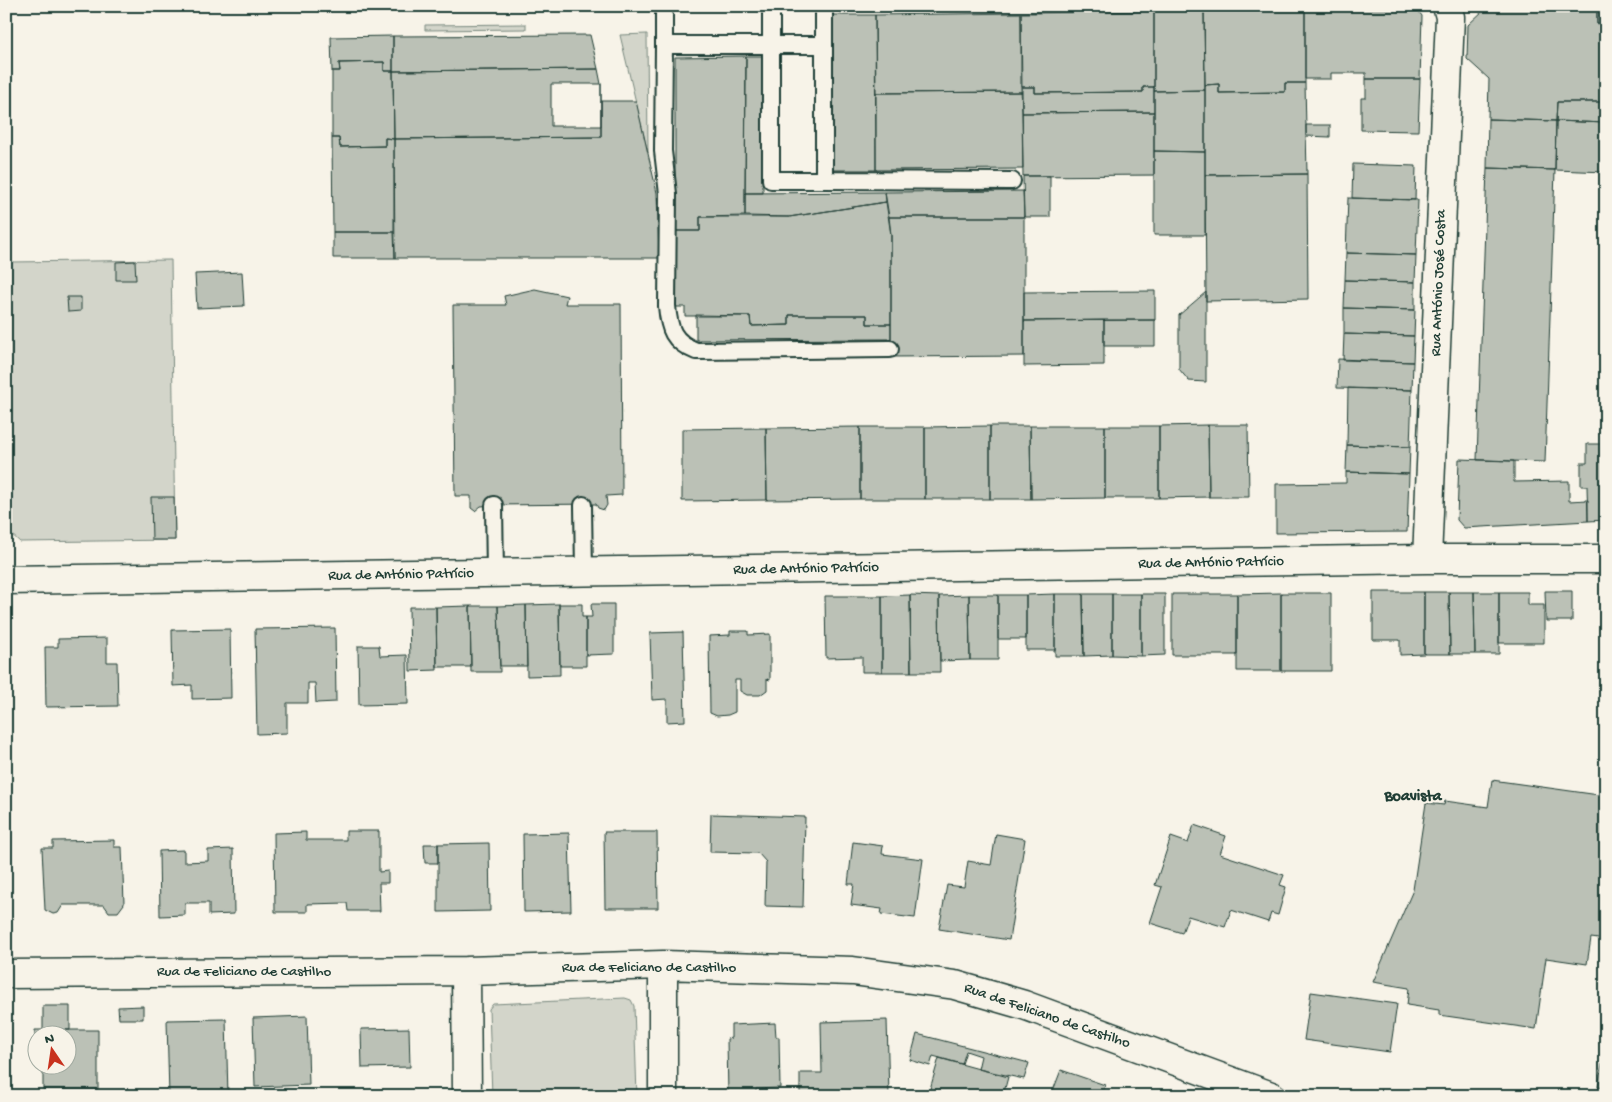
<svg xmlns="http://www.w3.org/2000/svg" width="1612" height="1102" font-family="'Gochi Hand',sans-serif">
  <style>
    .green { fill: #d3d5ca; stroke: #79897f }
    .building { fill: #bbc1b6; stroke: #1f3d34; fill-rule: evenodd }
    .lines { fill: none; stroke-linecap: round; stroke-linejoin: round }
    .lane-casing { stroke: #1f3d34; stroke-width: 20 }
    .street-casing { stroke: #1f3d34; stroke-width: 31 }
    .lane { stroke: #f7f3e8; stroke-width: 16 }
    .street { stroke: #f7f3e8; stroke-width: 28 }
    .labels { text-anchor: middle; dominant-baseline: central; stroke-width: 4; stroke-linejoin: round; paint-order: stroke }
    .street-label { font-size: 15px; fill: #1f3d34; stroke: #f7f3e8 }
    .neighbourhood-label { font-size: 16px; font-weight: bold; fill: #1f3d34; stroke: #f7f3e8 }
  </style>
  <rect width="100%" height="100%" fill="#f7f3e8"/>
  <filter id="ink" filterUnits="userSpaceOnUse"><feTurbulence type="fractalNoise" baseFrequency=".02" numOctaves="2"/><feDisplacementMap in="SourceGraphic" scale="10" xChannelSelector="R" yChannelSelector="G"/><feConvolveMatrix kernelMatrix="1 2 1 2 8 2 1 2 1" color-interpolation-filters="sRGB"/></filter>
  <g filter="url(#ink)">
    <path class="green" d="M526,24V29L425,30V25Z
      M647,34L648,153L620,35Z
      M171,260L175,540L20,542L10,533V262Z
      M625,998L631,1000L634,1006L637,1096H492L489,1009L493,1004Z"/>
    <path class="building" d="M1597,8V24H1606V102H1557L1556,121L1488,119L1489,79L1467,59L1468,25L1485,9Z
      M1597,8H1606V24H1597Z
      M1305,9V83H1285V92L1219,93V84L1205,85L1204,11Z
      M1305,9H1417L1422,16L1420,79H1366V73H1331V79H1305Z
      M1154,11V87H1143V92L1035,93V87H1021V13Z
      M1154,11H1204L1205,90L1154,91Z
      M1021,13L1022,92L876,93L875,15Z
      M831,15H875L876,170H832Z
      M590,35L598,69L393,71V36Z
      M393,36V71H384V62L339,63L340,71H332L331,37Z
      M746,56H763V193H745Z
      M746,56L745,216L700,217V231H675V57Z
      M384,62V71H393L394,139L385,138V146L340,147L339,138H332V71H340L339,63Z
      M598,69L601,84V137L394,139L393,71Z
      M1366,79H1420L1418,131L1361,130V98H1366Z
      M1285,83H1305L1307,174L1205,175V85L1219,84V93L1285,92Z
      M551,84H601V126H551Z
      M1021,87H1035V93L1143,92V87H1154V112L1022,113Z
      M1205,90V152L1154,151V91Z
      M1022,92L1023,169L876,170V93Z
      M601,101H636L657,193L659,258H395L394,139L601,137Z
      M1557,102H1606V123L1556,121Z
      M1154,112V175L1023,176L1022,113Z
      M1488,119L1556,121L1555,170L1487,168Z
      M1556,121L1606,123V172L1555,170Z
      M1306,125H1330V137L1306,136Z
      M332,138H339L340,147L385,146V138L394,139V232H333Z
      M1154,151L1205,152V235H1154Z
      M1353,164L1416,166L1415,200L1352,198Z
      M1487,168L1555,170L1545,462L1477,460Z
      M1307,174L1308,299L1206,301L1205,175Z
      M1023,176H1050V217H1024Z
      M1023,191L1024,217H889L885,192Z
      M885,192L886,202L789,217L745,216V193Z
      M1348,198L1418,200L1416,255L1346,253Z
      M886,202L891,235V324H867V315H789V325L751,326L750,316H685V307H674L675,231H700V217H789Z
      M889,217H1024V356L891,357V235Z
      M333,232H394L395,258H333Z
      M1346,253L1416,255L1415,282L1345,280Z
      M135,261L136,280H116V262Z
      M242,272L244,306L197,308L195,274Z
      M1345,280L1415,282V310L1344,308Z
      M535,289L567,296L565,304H621L622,495L606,496L607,505L604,510L598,508L596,504L494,505L481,506L475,511L471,508V496H455L453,305H506L504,296Z
      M1155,291V320L1024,321V292Z
      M1206,292V382L1189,381L1179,369V315Z
      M67,297H81V311L68,312Z
      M1344,308L1415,310L1414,336L1344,334Z
      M696,315L750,316L751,326L789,325V315H867V324H891V339L696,340Z
      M1104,320V365L1024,366V321Z
      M1104,320H1155V346H1104Z
      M1344,334L1414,336L1413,362L1343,360Z
      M1338,359L1413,362L1412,390L1337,388Z
      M1348,388L1412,390L1410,447L1347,445Z
      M1208,425H1248L1249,497H1209Z
      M1208,425L1209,497L1159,498V426Z
      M990,426H1030L1031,499H990Z
      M990,426V499H925V427Z
      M1030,426H1105V498L1031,499Z
      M1105,426H1159V498H1105Z
      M860,427H925V499H860Z
      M860,427V499L767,500L766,428Z
      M766,428L767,500L682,501V429Z
      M1587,444H1606V520L1588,521L1587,486H1581V463H1587Z
      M1347,445L1410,447L1409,474L1346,472Z
      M1459,459L1514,461V482L1569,481V501L1588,500V521L1464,528L1457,520Z
      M1346,472L1409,474L1407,532L1276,533V484L1346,483Z
      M151,497H174L175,540H152Z
      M1545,591H1572V621H1546Z
      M1373,592H1424V654L1400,655V640H1373Z
      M1424,592H1449L1450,654H1424Z
      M1449,592H1474L1475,654H1450Z
      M1474,592H1499V654H1475Z
      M1499,592H1528V605H1544V643H1499Z
      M1281,593H1331V671H1281Z
      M1281,593V671H1237V594Z
      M1055,594H1083L1084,656H1055Z
      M1055,594V650H1026V595Z
      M1083,594H1112V655L1084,656Z
      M1112,594H1141V656L1112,655Z
      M1141,594H1165V655L1141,656Z
      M1172,594H1237V655H1172Z
      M910,595L911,672H882V596Z
      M910,595L939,596L940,672H911Z
      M969,595L970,660L940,661L939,596Z
      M969,595H998V660H970Z
      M998,595H1026V639H998Z
      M825,596H882V672H862V657L826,658Z
      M559,604H582V617H586V666H560Z
      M559,604L560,675L527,676L526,605Z
      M591,604H614V654L586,655V617H592Z
      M526,605L527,666H500L498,606Z
      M470,606H498L500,672H471Z
      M470,606L471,667H437L436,607Z
      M409,607H436L437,670L410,671Z
      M335,628L336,702L316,703L315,683H308V703H287V733L257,734L255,629Z
      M230,629L231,698L192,699V685L173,686L172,630Z
      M730,631H748V635L770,634V680L767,679V690L760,695H747L740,691V680H735V712L728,715L717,716L710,713L709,636L730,635Z
      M683,632L685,721L667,722V699L652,700L650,633Z
      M107,638V662H117L118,706L46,707L45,647H58V639Z
      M358,646H379L380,656L407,655L408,704L359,705Z
      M1492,780L1606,796V940L1591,938L1587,964L1546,958L1536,1029L1439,1015V1010L1407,1005L1409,988L1373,982L1413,890L1426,803L1444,805L1445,801L1488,807Z
      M711,814L805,817L803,907L765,906L766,862L758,853L710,852Z
      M1194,825L1226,836L1220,854L1284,875L1280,885L1286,887L1278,915L1271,913L1268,922L1231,910L1225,927L1188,916L1182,933L1150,923L1162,887L1155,885L1171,837L1188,843Z
      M346,831H379V872L388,871V883H379L380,911H348L347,903L307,904V912H275L274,833L306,832V840H346Z
      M604,832H657L658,908H605Z
      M569,833L571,911L524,912L523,834Z
      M996,834L1025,839L1009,940L939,929L947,885L964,887L968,861L991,865Z
      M114,840V847H122L124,904L118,912H109L104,905H63L58,913L53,914L45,910L42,848H53V841Z
      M853,842L883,846L882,854L923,859L915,918L881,914L882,909L851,905L854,884H848Z
      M489,843L490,911L438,912V844Z
      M424,844H438V863H425Z
      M233,849L234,914L209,915V903H185V915L160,916L159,851L184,850V862L208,861V850Z
      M1311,992L1397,1004L1390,1052L1304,1040Z
      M43,1006H70V1030H43Z
      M143,1006V1019H119L118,1007Z
      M307,1016L309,1085L255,1087L253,1018Z
      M226,1019L228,1096H169L167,1020Z
      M887,1020L889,1096H800V1073H822L821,1022Z
      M775,1023L776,1037H779L780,1088L756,1089V1096H728L727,1039L731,1038V1025Z
      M409,1028L410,1067L362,1068L361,1029Z
      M35,1030H98V1089H43V1067H35ZM38,1034H68V1064H38Z
      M917,1034L1029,1063L1024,1079L978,1069L981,1056L966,1051L962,1064L933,1056L930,1066L910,1060Z
      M939,1058L1008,1077L1003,1096H928Z
      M1602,1064L1606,1065V1094V1088L1598,1087Z
      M1061,1070L1105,1085L1102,1096H1051Z"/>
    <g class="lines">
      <g class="lane-casing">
        <path id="lane" d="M664,6V45H824
          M771,6V180H824V6
          M664,45L663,151L668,194L667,306C669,329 673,342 696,351L890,349
          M824,180L1012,181
          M494,505L495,574
          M583,505L584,573"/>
      </g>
      <g class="street-casing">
        <path id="street" d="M1427,559L1450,17L1447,6
          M6,580L1427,559H1606
          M663,965V1096
          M466,971L467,1096
          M6,974L466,971L663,965L853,971L955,985L1024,1005L1271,1096"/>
      </g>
      <use href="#lane" class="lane"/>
      <use href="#street" class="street"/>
    </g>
  </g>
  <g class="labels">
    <g class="street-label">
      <text transform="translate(1439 283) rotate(-88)">Rua António José Costa</text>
      <text transform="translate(1211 563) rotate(-1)">Rua de António Patrício</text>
      <text transform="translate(806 569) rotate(-1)">Rua de António Patrício</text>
      <text transform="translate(401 575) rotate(-1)">Rua de António Patrício</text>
      <text x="649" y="968">Rua de Feliciano de Castilho</text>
      <text x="244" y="972">Rua de Feliciano de Castilho</text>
      <text transform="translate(1047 1016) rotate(19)">Rua de Feliciano de Castilho</text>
    </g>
    <g class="neighbourhood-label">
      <text x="1413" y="797">Boavista</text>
    </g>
  </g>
  <rect width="1612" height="1102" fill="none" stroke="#f7f3e8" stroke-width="25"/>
  <rect x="12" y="12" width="1587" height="1077" fill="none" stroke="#1f3d34" stroke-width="2" filter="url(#ink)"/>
  <g transform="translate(52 1050) rotate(347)"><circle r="24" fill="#f7f3e8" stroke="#a1aaa0"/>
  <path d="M0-4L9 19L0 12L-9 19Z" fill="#c8321e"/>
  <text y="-8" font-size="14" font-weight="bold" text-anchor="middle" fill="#1f3d34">N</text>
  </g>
</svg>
